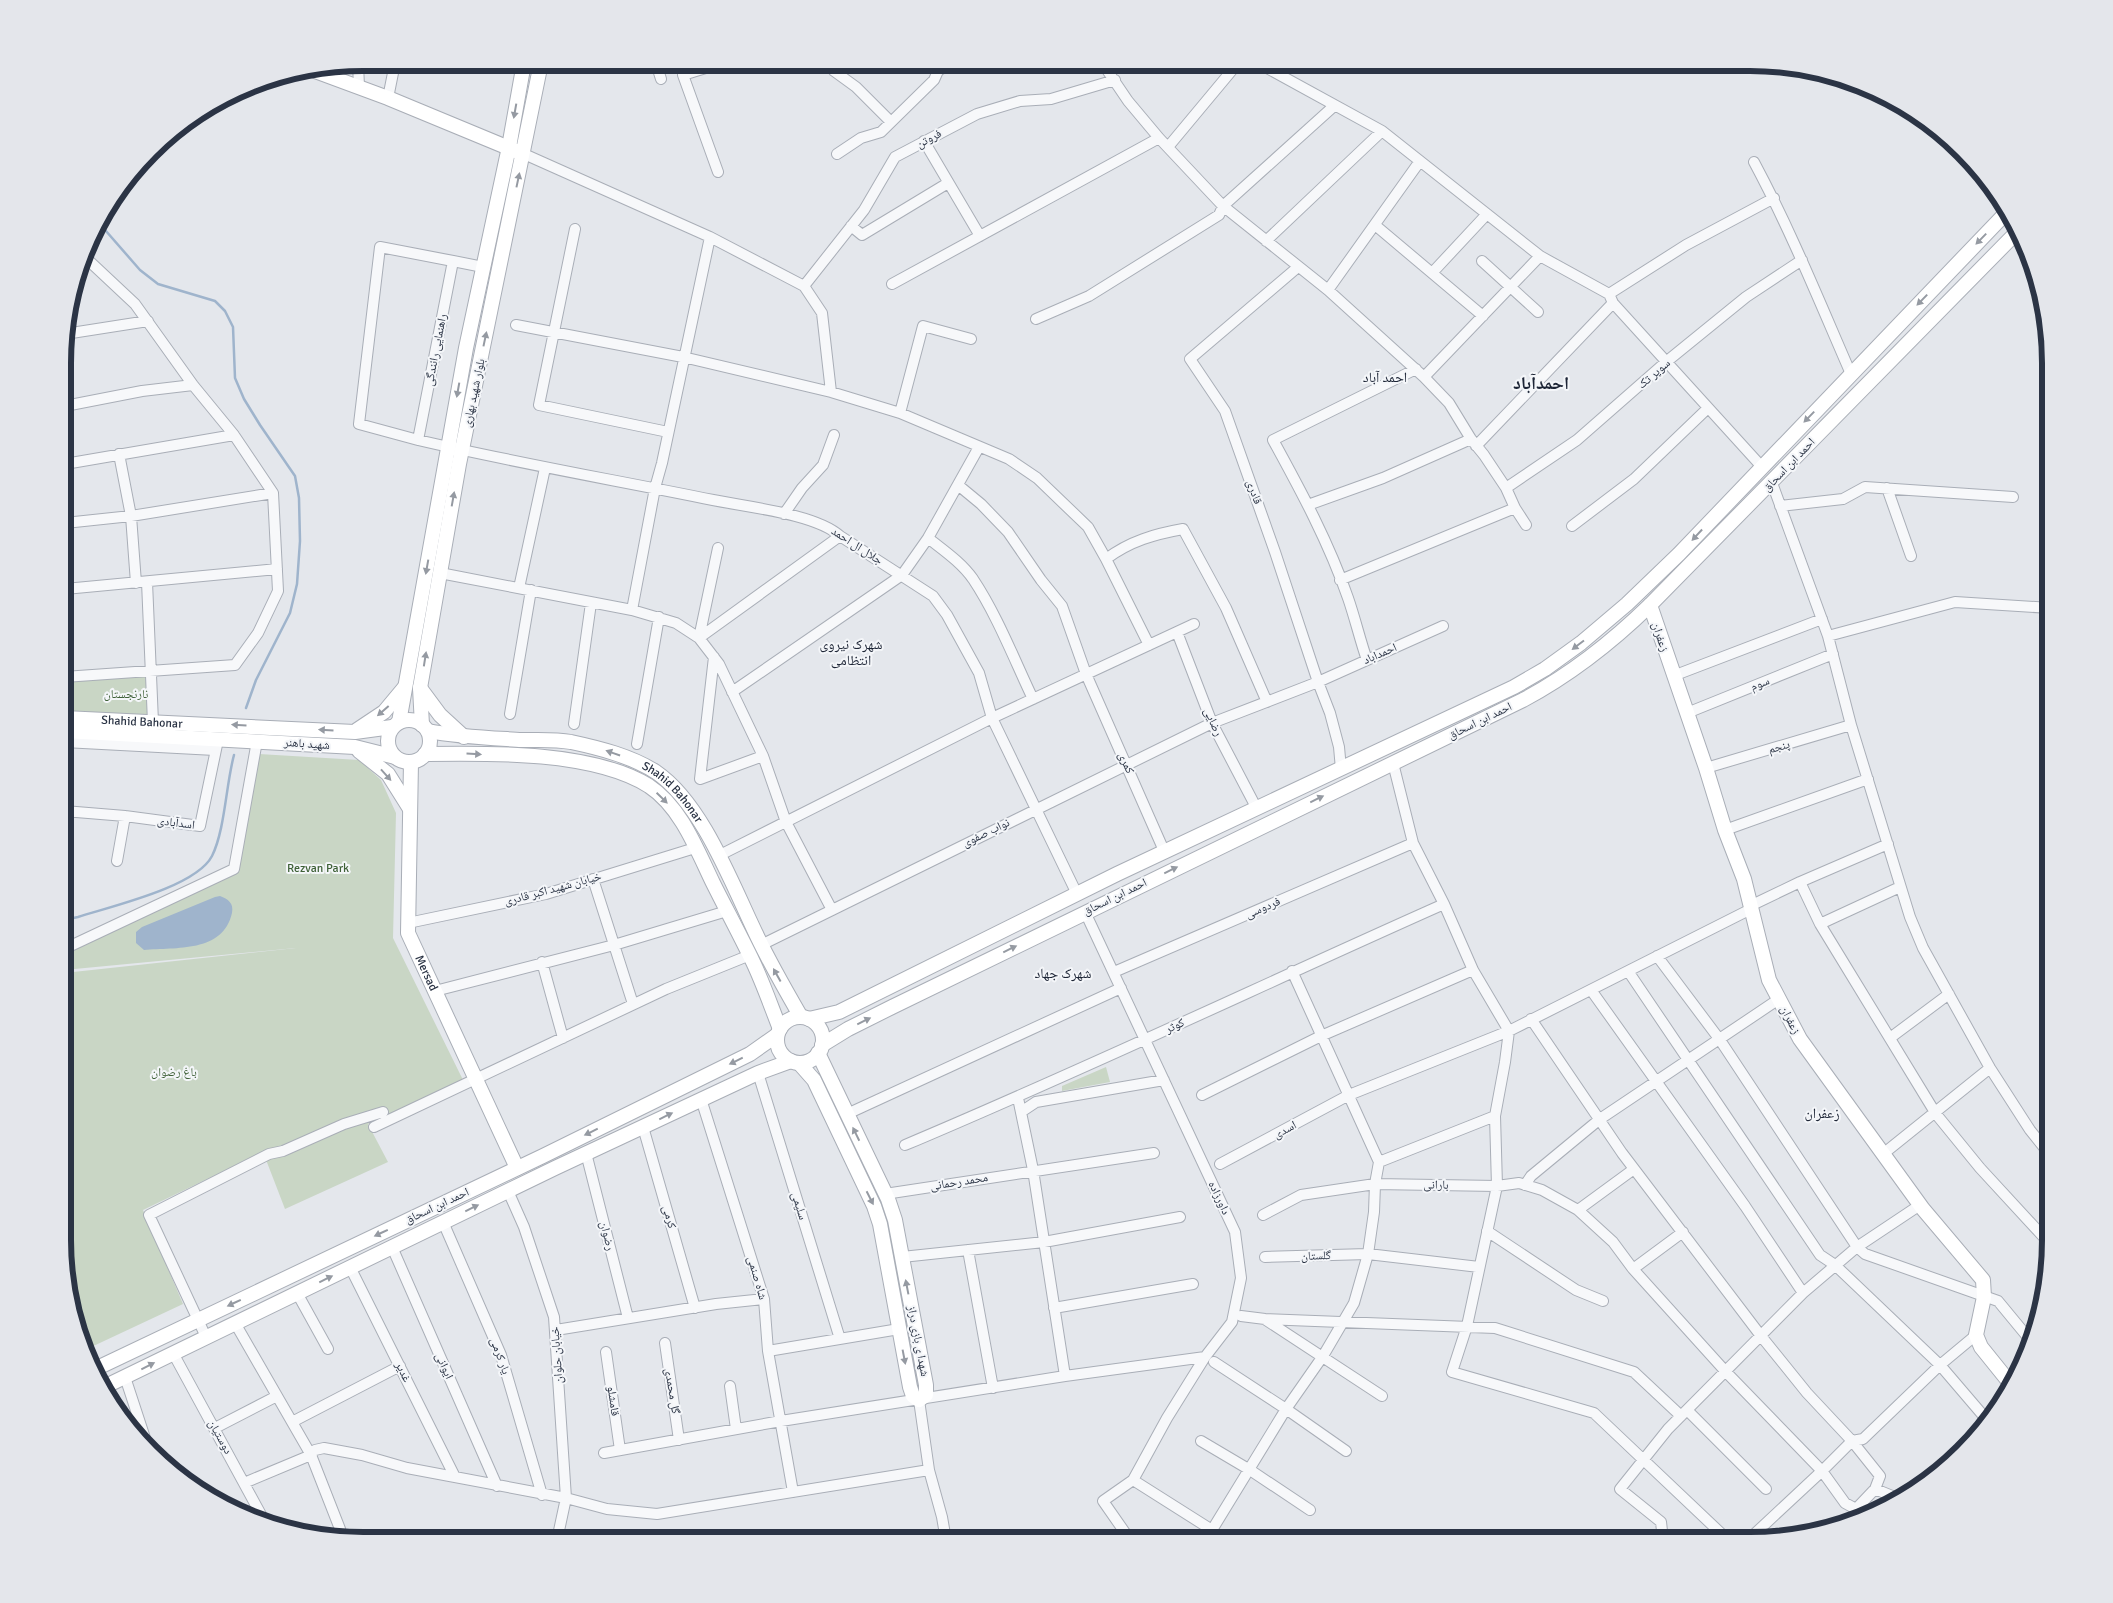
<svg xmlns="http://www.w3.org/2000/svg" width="2113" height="1603" font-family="Signika,'Noto Naskh Arabic',sans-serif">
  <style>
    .green { fill: #c9d6c5 }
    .water { fill: #9fb4cc }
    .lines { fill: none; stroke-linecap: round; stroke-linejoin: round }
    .stream { stroke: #9fb4cc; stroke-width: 2.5 }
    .street-casing { stroke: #a9aeb7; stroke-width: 12 }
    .secondary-casing { stroke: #a9aeb7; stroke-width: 16 }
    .street { stroke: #f7f8fa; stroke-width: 10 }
    .secondary { stroke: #fff; stroke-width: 14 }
    .oneway { fill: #959aa2 }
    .labels { text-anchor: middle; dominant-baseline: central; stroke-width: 4; stroke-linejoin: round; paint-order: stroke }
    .street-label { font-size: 12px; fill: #2b3445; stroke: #f4f6f9 }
    .park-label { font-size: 12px; fill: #3f6138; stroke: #f4f6f9 }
    .neighbourhood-label { font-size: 14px; fill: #1d2536; stroke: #f4f6f9 }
    .district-label { font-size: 18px; font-weight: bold; fill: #1d2536; stroke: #f4f6f9 }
    .rim { fill: none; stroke: #2b3445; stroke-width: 6 }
  </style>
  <rect width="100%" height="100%" fill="#e4e7ec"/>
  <path class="green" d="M145,672L149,717L64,713V677Z
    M259,754L359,760L381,780L396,813L393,938L463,1080L368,1124L388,1162L285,1209L263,1152L143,1210L183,1304L87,1349L63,1260L64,973L296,948L64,970V955L238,872L249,783Z
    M1106,1067L1110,1082L1062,1091V1086Z"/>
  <path class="water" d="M220,896C228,899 234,903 232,913C223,953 176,947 144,950L136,943V932L142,927L215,897Z"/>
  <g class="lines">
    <path class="stream" d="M99,223L140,270L158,284L215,301L225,311L233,327L235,378L244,399L260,425L295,476L299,498L300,541L297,584L290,613L256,680L246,708
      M64,920L78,917C112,906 196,887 212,856C225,830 226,784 234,755"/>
    <g class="street-casing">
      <path id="street" d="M358,63L359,87
        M656,63L661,79
        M829,63L834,71L856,87L891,122
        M932,63L938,71
        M1105,63L1107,70L1128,101L1159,138L1223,206L1328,290L1424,377L1449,403L1471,439L1484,455L1506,488L1515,508L1526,525
        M1258,63L1382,131L1540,256L1609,294L1613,303L1762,467
        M388,98L395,63
        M924,141L980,236
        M1168,147L1238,63
        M524,154L710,237L804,286L822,313L831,392
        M837,154L861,138L881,132L934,80L938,71L951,63
        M1754,162C1791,231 1820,303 1851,374
        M718,172L683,75L722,63
        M1375,225L1483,316
        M851,226L862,235L948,183
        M575,229L539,405L668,432
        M1266,241L1382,131
        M1482,261L1538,312
        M483,267L453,261L418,440C516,463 615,480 713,500C747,507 816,514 840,536L933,596L947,615L979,673L992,718L1077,894
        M1298,267L1190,359L1225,411L1275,552L1318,682L1330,713L1339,747L1341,769
        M1432,273L1487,214
        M892,284L1159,138
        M804,286L864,210L895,157L977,114L1020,101L1051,99L1115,80
        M1328,290L1420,161
        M1609,294L1686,245L1774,198
        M1036,319L1089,296L1219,215L1223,206L1334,106
        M516,325L683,357L831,392L900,413L1009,459L1037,478L1088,527L1106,559L1149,645
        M65,334L148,321
        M1424,377L1540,256
        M65,406L142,391L193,385
        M900,413L923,326L971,339
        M418,440L359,424L380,247L453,261
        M1476,446L1613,303
        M119,454L131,516L136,583
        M65,464L234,435
        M1772,483L1828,636L1851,725L1910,917L1923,948L1990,1068L2030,1130L2050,1155
        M958,485L981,504L1008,532L1041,580L1062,606L1086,674L1165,853
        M1506,488L1577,440L1666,362L1746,297L1802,260
        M1887,488L1911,556
        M1308,505L1383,478L1471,439
        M1780,506L1843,499L1865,487L2013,497
        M784,514L802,488L823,465L834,435
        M65,523L131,516L273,493
        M1572,526L1634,479L1708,408
        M928,538C943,550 961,562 973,579C997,615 1014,659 1033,699
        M1106,559C1130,541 1155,534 1183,529L1226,608L1267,702
        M440,573L632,610L676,623L699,638L719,664L763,756L786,822L832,910
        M1340,580L1515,508
        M147,582L153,722
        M519,588L545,468
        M65,589L277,569
        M632,610L655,488L662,463L710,237
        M1177,632L1212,723L1257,809
        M1828,636L1955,602L2050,608
        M699,638L840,536
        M699,638L718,548
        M714,657L700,779L763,756
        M1367,660C1360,640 1355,618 1348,598C1329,543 1301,491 1273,440L1416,369
        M1673,676L1822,619
        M64,677L235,665L258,633L278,591L273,493L234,435L193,385L135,304L87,259
        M732,692L902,575L928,538L979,447
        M1687,713L1833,654
        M510,714L531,590
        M574,724L591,603
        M64,742L215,750
        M637,744L659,617
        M1393,763L1413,843L1444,904L1473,970L1509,1031L1505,1062L1495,1116L1497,1186L1467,1326L1452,1372L1594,1413L1728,1540
        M1706,768L1851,725
        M64,811L125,816L200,826L218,740
        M64,828L66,812
        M1725,830L1868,779
        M718,856L992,718L1194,624
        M117,861L125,816
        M593,879L633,1004
        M1800,882L1820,924L1936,1114L1980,1168L2050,1244
        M1750,906L1800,882L1888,844
        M1085,912L1235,1232L1241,1278L1232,1322L1205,1357L1167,1418L1133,1480L1103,1501L1126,1534L1134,1540
        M408,923L546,894L695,848
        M1820,924L1900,887
        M761,945L1212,723L1318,682L1443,626
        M64,949L234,869L257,741
        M1657,956L1720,1040L1857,1247L1865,1254L1998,1301L2031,1341
        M542,962L563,1038
        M1628,971L1820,1255L1835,1265L1940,1365L1987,1420
        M1114,972L1413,843
        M1591,990L1745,1206L1803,1293
        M435,991L614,945L727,911
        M1531,1019L1622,1153L1761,1336L1807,1393L1852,1441L1880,1476L1875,1489
        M1890,1038L1949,994
        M758,1073L840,1339
        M1202,1095L1321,1036L1473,970
        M1018,1098L1033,1170L1065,1376
        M701,1099L764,1299L768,1351L793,1492
        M1021,1112L1036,1102L1164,1080
        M847,1114L1121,988
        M374,1127L666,989L750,955
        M643,1127L695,1308
        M905,1145C1086,1069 1264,984 1444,904
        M586,1153L628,1318
        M1883,1154L1990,1068
        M1379,1162L1495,1116
        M1220,1164L1349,1095L1509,1031L1751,909
        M1525,1185L1531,1176L1600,1119L1779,999
        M508,1191L524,1227L554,1317L566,1498L557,1540
        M885,1194L1154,1153
        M1578,1210L1634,1169
        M1263,1215L1301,1195L1375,1184L1497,1186L1519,1183L1542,1190L1578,1210L1613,1242L1633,1269L1726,1372L1822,1471L1748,1540
        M443,1222L501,1355L542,1495
        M1487,1231L1576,1290L1603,1301
        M392,1247L497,1486
        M968,1250L993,1388
        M902,1257L1044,1242L1180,1217
        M1265,1257L1368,1254L1479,1267
        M350,1267L455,1477
        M1633,1269L1683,1232
        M297,1293L328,1349
        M1054,1308L1193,1284
        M1241,1316L1265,1319L1495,1328L1634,1372L1681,1416
        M1266,1320L1382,1396
        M235,1323L311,1455L244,1483
        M556,1330L716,1304L764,1299
        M206,1337L149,1215L269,1154L283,1151L344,1124L383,1112
        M665,1343L679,1440
        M768,1351L899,1329
        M606,1352L620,1450
        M173,1353L265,1522
        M1214,1362L1286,1409L1346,1451
        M125,1377L146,1441
        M730,1386L736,1429
        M919,1400L929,1470L942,1517L946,1540
        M1687,1410L1766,1489
        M292,1422L400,1366
        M215,1428L277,1396
        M1201,1441L1250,1470L1310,1510
        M604,1453L781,1421L1065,1376L1205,1357
        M1133,1480L1212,1530L1286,1409L1323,1356L1354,1303L1368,1254L1374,1212L1375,1184L1379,1162L1292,971
        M1897,1498L1875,1489L1856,1509L1845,1503L1822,1471L1852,1441L1863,1439L1940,1365L1976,1335
        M339,1539L340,1529L311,1455L315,1450L324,1448L362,1455L407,1468L566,1498L607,1509L657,1514L929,1470
        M1663,1540L1661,1522L1620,1489L1668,1429L1803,1293L1857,1247L1920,1205"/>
    </g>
    <g class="secondary-casing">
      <g id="secondary">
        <path d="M315,71L388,98L516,151"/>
        <path d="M1650,605L1706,768L1725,830L1744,879L1769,980L1800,1039L1923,1209L1983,1280L1984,1297L1976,1335L1981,1347L2010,1383"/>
        <path d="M420,688L440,715L464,737"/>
        <path id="s1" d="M64,718L355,732L392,727"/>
        <circle cx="409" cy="741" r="21"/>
        <path d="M399,722L466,348L509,147L524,63"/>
        <path d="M422,725L420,688L440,573L459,464L541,63"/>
        <path d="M357,730L384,712L404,688"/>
        <path d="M64,731L355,747L395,757"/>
        <path id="s2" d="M428,731C459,737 490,738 522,740C538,740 555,739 571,742C599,748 631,756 656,772C703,804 733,887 758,938C771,965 786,991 801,1017"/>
        <path d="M359,751L388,774L410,809"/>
        <path d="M425,754C490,753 593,751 649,786C681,807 697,850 713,883C726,909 740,935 753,962C763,983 771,1006 780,1029"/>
        <path id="s3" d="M411,762L408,933L517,1168"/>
        <circle cx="800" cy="1040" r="23"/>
        <path d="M809,1019L839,1012L1117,874L1514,687L1545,669L1581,643L1627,604L1679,554L2006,213"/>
        <path d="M822,1045L848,1029L892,1007L1523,700C1570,675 1612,642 1650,605L2019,230"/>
        <path d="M799,1063L814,1080L874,1206L880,1224L910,1387L913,1396L919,1400L926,1395V1385L895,1220L888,1199L818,1053"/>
        <path d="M93,1370L543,1156L750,1054L777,1035"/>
        <path d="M104,1387L555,1168L758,1073L791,1061"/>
      </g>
    </g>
    <use href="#street" class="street"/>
    <use href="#secondary" class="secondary"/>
  </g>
  <defs><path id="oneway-solid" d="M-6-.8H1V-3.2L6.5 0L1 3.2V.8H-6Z" transform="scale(1.25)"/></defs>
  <g class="oneway">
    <use href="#oneway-solid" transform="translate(515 111) rotate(100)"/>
    <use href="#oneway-solid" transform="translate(518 180) rotate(-78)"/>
    <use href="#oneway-solid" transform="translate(1981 239) rotate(134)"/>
    <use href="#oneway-solid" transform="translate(1922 300) rotate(134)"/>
    <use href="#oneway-solid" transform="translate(485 339) rotate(-78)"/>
    <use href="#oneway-solid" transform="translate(458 390) rotate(100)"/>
    <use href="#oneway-solid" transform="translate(1809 417) rotate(134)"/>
    <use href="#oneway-solid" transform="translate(453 499) rotate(-80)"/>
    <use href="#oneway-solid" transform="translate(1697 535) rotate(133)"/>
    <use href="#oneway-solid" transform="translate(427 567) rotate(100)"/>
    <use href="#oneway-solid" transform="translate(1578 645) rotate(143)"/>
    <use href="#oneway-solid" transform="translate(425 659) rotate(-81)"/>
    <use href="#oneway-solid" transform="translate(383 711) rotate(139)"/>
    <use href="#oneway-solid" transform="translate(239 725) rotate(-177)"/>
    <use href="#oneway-solid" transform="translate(326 730) rotate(-177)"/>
    <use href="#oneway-solid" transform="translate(613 753) rotate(-161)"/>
    <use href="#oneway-solid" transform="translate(474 754) rotate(3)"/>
    <use href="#oneway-solid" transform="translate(386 775) rotate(48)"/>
    <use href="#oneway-solid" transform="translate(662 798) rotate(44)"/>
    <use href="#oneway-solid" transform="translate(1317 799) rotate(-26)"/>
    <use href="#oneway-solid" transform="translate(1171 870) rotate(-26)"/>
    <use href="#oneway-solid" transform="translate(1010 949) rotate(-26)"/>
    <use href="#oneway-solid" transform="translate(777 975) rotate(-119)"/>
    <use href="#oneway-solid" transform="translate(864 1021) rotate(-26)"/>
    <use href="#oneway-solid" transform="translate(736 1061) rotate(154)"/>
    <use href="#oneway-solid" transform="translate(666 1116) rotate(-26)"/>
    <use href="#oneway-solid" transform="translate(591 1132) rotate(154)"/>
    <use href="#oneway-solid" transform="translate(856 1134) rotate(-116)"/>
    <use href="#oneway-solid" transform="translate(870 1198) rotate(63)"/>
    <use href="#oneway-solid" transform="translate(472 1208) rotate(-26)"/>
    <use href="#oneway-solid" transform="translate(381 1233) rotate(155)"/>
    <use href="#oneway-solid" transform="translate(326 1279) rotate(-26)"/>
    <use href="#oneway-solid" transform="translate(907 1287) rotate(-101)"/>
    <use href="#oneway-solid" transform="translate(234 1303) rotate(155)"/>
    <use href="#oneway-solid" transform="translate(904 1357) rotate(79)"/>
    <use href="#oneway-solid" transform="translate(148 1366) rotate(-27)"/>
  </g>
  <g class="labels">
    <g class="street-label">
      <text transform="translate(929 139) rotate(-28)">فروتن</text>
      <text transform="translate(436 350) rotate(-79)">راهنمایی رانندگی</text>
      <text transform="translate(1654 374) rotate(-41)">سوپر تک</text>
      <text transform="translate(474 393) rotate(-78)">بلوار شهید بهاری</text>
      <text transform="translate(1789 465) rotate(-46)">احمد ابن اسحاق</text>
      <text transform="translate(1254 492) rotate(70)">قادری</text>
      <text transform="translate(857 546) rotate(33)">جلال ال احمد</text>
      <text transform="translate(1660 637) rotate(72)">زعفران</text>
      <text transform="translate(1380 654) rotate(-24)">احمداباد</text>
      <text transform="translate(1760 684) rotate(-22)">سوم</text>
      <text stroke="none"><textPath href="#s1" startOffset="78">Shahid Bahonar</textPath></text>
      <text transform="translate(1480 721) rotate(-26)">احمد ابن اسحاق</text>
      <text transform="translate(1213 722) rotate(66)">رضایی</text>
      <text transform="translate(307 744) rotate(4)">شهید باهنر</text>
      <text transform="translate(1779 747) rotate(-16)">پنجم</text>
      <text transform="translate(1126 763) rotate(66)">کمری</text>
      <text stroke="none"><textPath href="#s2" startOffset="260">Shahid Bahonar</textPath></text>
      <text transform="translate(176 823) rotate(7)">اسدآبادی</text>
      <text transform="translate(986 833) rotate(-26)">نواب صفوی</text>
      <text transform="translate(553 889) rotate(-15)">خیابان شهید اکبر قادری</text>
      <text transform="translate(1115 897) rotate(-26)">احمد ابن اسحاق</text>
      <text transform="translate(1263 908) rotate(-23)">فردوسی</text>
      <text stroke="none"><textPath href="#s3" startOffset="215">Mersad</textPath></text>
      <text transform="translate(1790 1020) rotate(63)">زعفران</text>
      <text transform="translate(1175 1026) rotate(-25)">کوثر</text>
      <text transform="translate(1285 1130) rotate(-28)">اسدی</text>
      <text transform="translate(959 1182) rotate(-9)">محمد رحمانی</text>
      <text transform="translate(1436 1185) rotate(1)">بارانی</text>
      <text transform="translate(1219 1198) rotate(65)">داورزاده</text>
      <text transform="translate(437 1206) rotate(-25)">احمد ابن اسحاق</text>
      <text transform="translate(799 1206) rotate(73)">سلیمی</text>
      <text transform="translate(669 1217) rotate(74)">کرمی</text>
      <text transform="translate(607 1236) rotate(76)">رضوان</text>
      <text transform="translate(1316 1256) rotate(-2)">گلستان</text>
      <text transform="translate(757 1278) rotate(74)">شاه صنمی</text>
      <text transform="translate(918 1341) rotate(79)">شهدا ی بازی دراز</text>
      <text transform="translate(557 1355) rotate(-94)">خیابان حلوان</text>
      <text transform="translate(500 1356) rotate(70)">یار کرمی</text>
      <text transform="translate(444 1366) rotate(66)">ایوانی</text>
      <text transform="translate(403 1372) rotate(64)">غدیر</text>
      <text transform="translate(672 1391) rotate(81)">گل محمدی</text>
      <text transform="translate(613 1401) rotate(82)">قامشلو</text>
      <text transform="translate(220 1437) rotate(61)">دوستیان</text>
    </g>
    <g class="park-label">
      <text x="126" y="694">نارنجستان</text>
      <text x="318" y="868">Rezvan Park</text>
      <text x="174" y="1072">باغ رضوان</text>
    </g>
    <g class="neighbourhood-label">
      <text x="1385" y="377">احمد آباد</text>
      <text x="851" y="644">شهرک نیروی<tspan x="851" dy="16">انتظامی</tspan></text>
      <text x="1063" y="973">شهرک جهاد</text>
      <text x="1822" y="1113">زعفران</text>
    </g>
    <g class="district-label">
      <text x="1541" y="383">احمدآباد</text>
    </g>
  </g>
  <path d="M0 0H2113V1603H0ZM363 71H1750A292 292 0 0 1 2042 363V1240A292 292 0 0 1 1750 1532H363A292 292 0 0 1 71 1240V363A292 292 0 0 1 363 71Z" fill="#e4e6eb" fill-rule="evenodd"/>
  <path class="rim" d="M363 71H1750A292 292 0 0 1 2042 363V1240A292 292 0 0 1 1750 1532H363A292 292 0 0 1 71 1240V363A292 292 0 0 1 363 71Z"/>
</svg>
